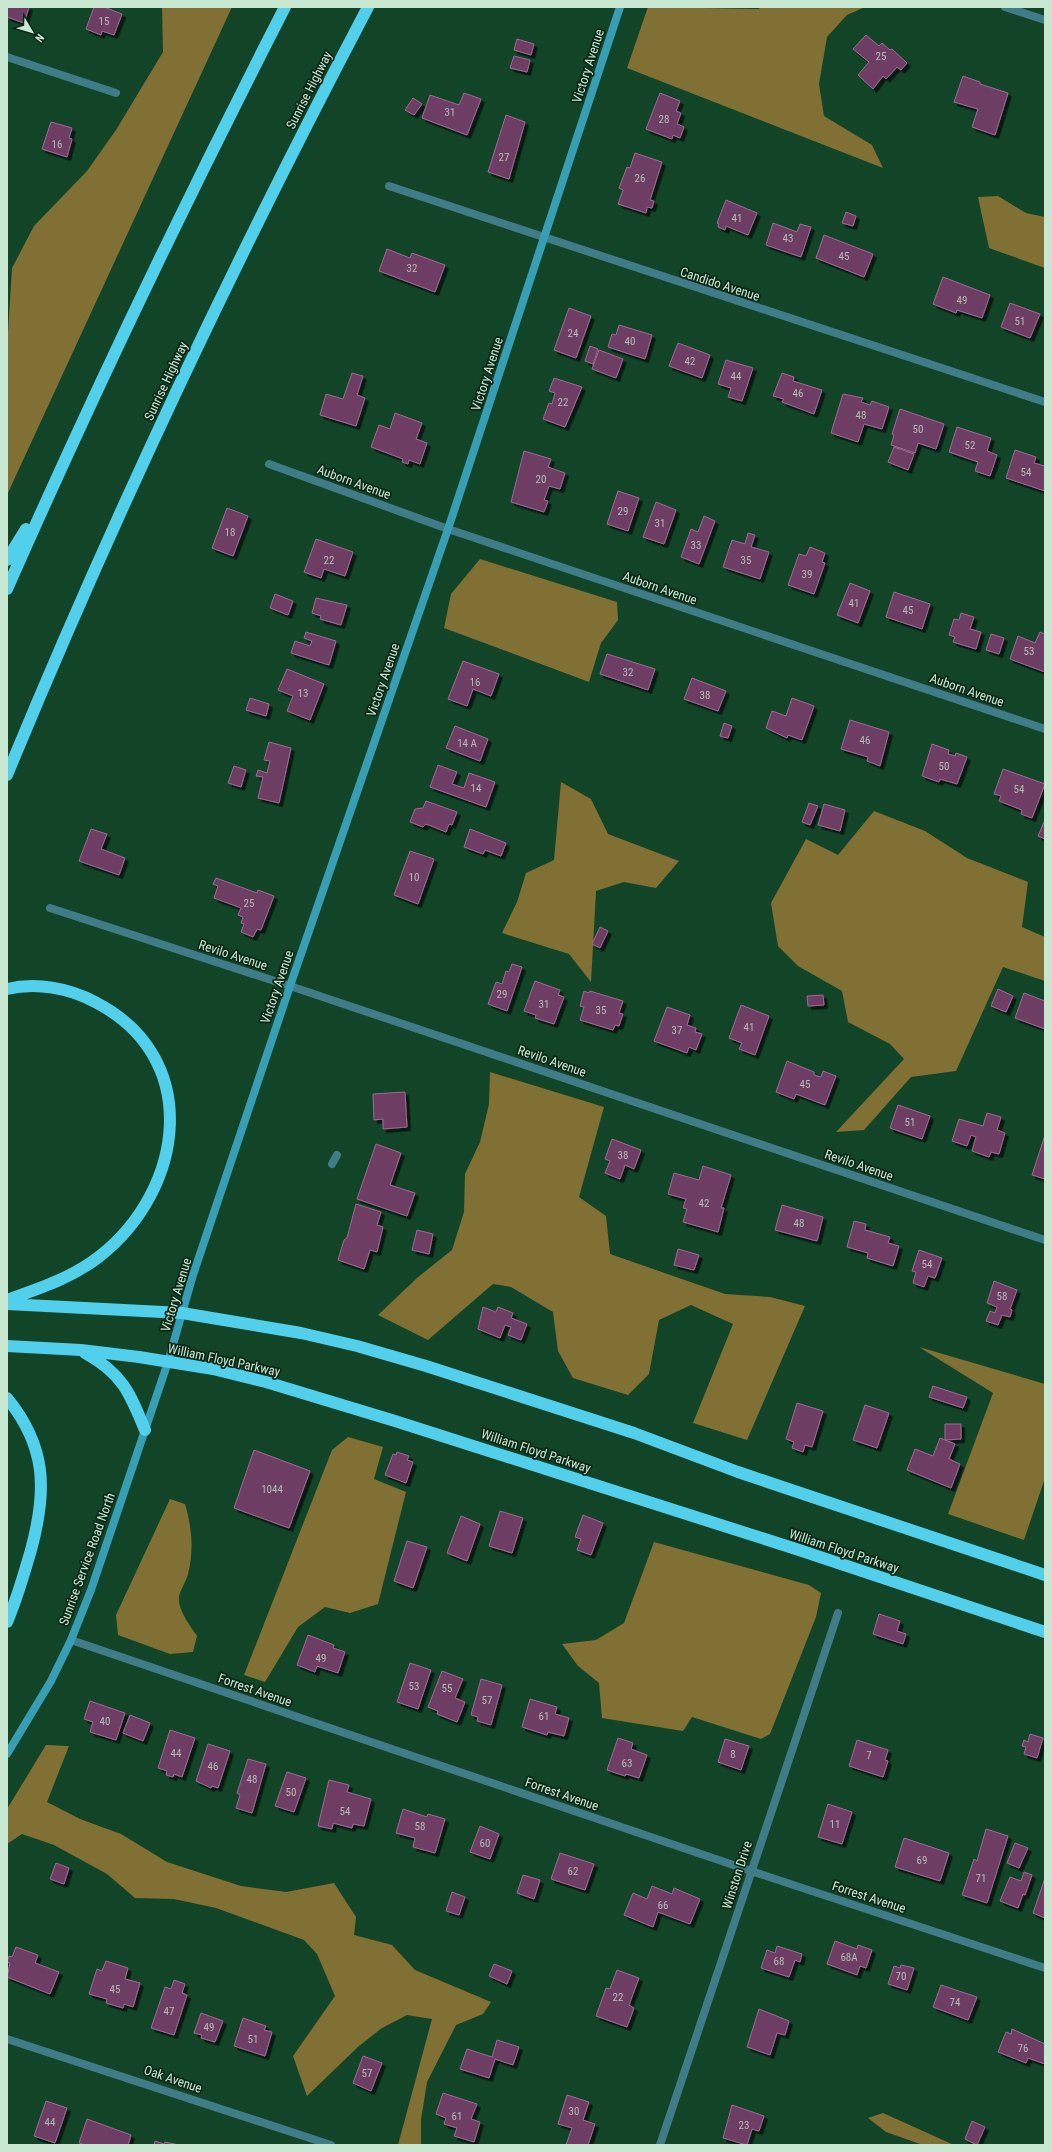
<svg xmlns="http://www.w3.org/2000/svg" width="1052" height="2152" font-family="'Roboto Condensed',sans-serif">
  <style>
    .forest { fill: #817033 }
    .building { fill: #6e3c64; stroke: #9f6994; filter: url(#shadow) }
    .lines { fill: none; stroke-linecap: round; stroke-linejoin: round }
    .street { stroke: #407b88; stroke-width: 8 }
    .secondary { stroke: #379eb4; stroke-width: 8 }
    .highway { stroke: #52cfea; stroke-width: 12 }
    .labels { text-anchor: middle; dominant-baseline: central; stroke-width: 3.5; stroke-linejoin: round; paint-order: stroke }
    .number-label { font-size: 11px; fill: #b1bcb6 }
    .street-label { font-size: 13px; fill: #c7e7d1; stroke: #0c2716 }
  </style>
  <defs>
    <filter id="shadow"><feDropShadow dx="3.5" dy="3.5" stdDeviation="0" flood-color="#0009"/></filter>
  </defs>
  <rect width="100%" height="100%" fill="#124428"/>
  <path class="forest" d="M162,7H232L7,495V349L12,268L34,226L87,171L116,130L163,52Z
    M648,7L758,9L762,7H865L847,15L827,37L819,84L824,116L872,145L883,168L627,68Z
    M998,196L1026,213L1045,217V268L989,248L978,197Z
    M480,559L617,602L618,620L601,643L589,682L444,628L451,594Z
    M561,782L591,799L608,834L679,861L656,888L624,882L596,891L591,982L569,954L502,933L517,902L526,873L554,860Z
    M874,811L925,831L967,858L1028,882L1022,927L1045,937V981L1003,967L956,1071L911,1077L864,1130L836,1132L904,1059L890,1044L848,1022L842,991L798,966L778,946L771,903L806,839L838,855Z
    M490,1072L604,1107L579,1197L606,1216L610,1254L725,1294L770,1297L805,1306L747,1440L693,1423L733,1324L691,1305L659,1320L649,1374L628,1395L573,1378L558,1351L553,1312L511,1287L493,1284L428,1340L378,1315L417,1278L452,1250L464,1212L465,1174L480,1142L489,1104Z
    M919,1347L1045,1384V1478L1024,1540L948,1514L993,1393Z
    M348,1437L383,1447L374,1479L406,1492L378,1604L350,1613L325,1607L298,1627L265,1682L244,1675L332,1450Z
    M170,1499L185,1504C192,1528 194,1550 188,1574C186,1582 180,1590 179,1597C178,1611 190,1625 197,1636L193,1652L170,1654L118,1635L116,1615Z
    M654,1542L809,1585L821,1593L816,1617L770,1734L761,1739L692,1717L683,1731L602,1718L599,1683L578,1666L562,1644L596,1640L624,1623Z
    M46,1745L69,1746L47,1802L80,1819L121,1834L167,1862L241,1886L286,1892L334,1883L356,1917L354,1935L392,1945L415,1970L491,2002L483,2014L456,2025L427,2082L421,2120V2145H398L432,2019L407,2015L382,2028L359,2046L307,2096L293,2056L335,1996L317,1954L304,1940L216,1908L174,1899L135,1898L107,1874L54,1845L22,1834L7,1844V1809Z
    M883,2113L954,2145H923L886,2132L868,2118Z"/>
  <path class="building" d="M7,7H29L24,23L7,17Z
    M94,7H104L122,14L114,35L102,31L101,35L86,29Z
    M866,35L879,46L882,43L890,50L892,49L907,63L901,70L897,67L886,79L883,76L873,89L858,75L869,62L853,49Z
    M517,39L534,44L531,55L514,50Z
    M514,56L530,60L527,72L510,68Z
    M963,76L980,82V84L1008,93L995,135L972,127L978,109L954,102Z
    M464,93L481,99L467,135L422,118L430,95L459,105Z
    M660,93L680,101L676,111L681,113L677,124L684,127L680,138L673,135L672,139L646,129Z
    M413,98L422,104L414,115L405,110Z
    M506,115L525,122L509,179L488,172Z
    M51,122L72,128L69,138L72,139L67,157L42,149Z
    M635,153L662,162L650,200L654,201L652,208L647,207L646,213L618,204L623,190L619,188L627,167L630,168Z
    M726,200L757,213L748,235L726,226L725,230L718,227L719,224L717,223Z
    M846,212L856,216L853,226L842,223Z
    M773,223L797,232L800,224L811,227L801,257L766,245Z
    M824,235L873,254L864,277L816,258Z
    M387,249L410,258L412,253L445,265L435,292L379,271Z
    M943,277L990,295L982,318L957,310L956,313L933,304Z
    M1010,303L1040,314L1030,338L1001,327Z
    M569,308L591,316L576,358L554,350Z
    M619,325L652,335L645,359L608,347L612,334L616,335Z
    M678,343L710,355L702,378L669,366Z
    M590,346L598,349L593,364L585,361Z
    M599,350L623,359L616,378L592,369Z
    M726,360L753,368L742,401L728,397L731,388L718,384Z
    M352,373L363,376L357,395L365,398L356,426L320,415L326,394L343,399Z
    M782,373L794,377L793,381L822,390L814,414L782,402L784,399L773,396Z
    M554,378L582,387L565,427L543,419L549,403L552,404L555,393L549,391Z
    M843,394L863,398L861,402L870,405L872,401L889,407L882,429L864,424L858,442L831,433Z
    M900,409L944,424L936,449L918,443L915,453L891,445L894,435L892,434Z
    M395,413L422,423L416,439L427,443L420,464L409,460L408,464L402,462L403,459L371,447L379,425L390,429Z
    M957,427L991,438L987,451L997,455L990,476L975,471L978,462L949,452Z
    M894,447L914,454L908,470L888,462Z
    M1015,450L1036,457L1034,463L1045,466V491L1006,478Z
    M524,451L551,459L548,467L565,473L560,489L549,486L544,500L548,501L544,512L511,502Z
    M618,491L639,498L628,531L607,524Z
    M656,502L676,510L664,544L643,537Z
    M227,508L248,516L233,556L212,548Z
    M704,516L715,521L699,564L681,557L691,529L698,532Z
    M748,533L755,535L751,547L769,552L760,579L723,567L732,540L745,544Z
    M316,539L353,552L345,576L324,569L321,578L304,572Z
    M810,547L825,553L822,562L825,563L814,594L788,585L799,554L806,556Z
    M850,583L870,591L858,623L837,615Z
    M894,592L930,604L922,629L886,617Z
    M275,594L293,601L288,615L270,608Z
    M316,598L347,605L341,625L320,619L321,616L312,613Z
    M961,613L974,617L970,629L981,632L976,649L953,642L955,637L949,635L954,619L959,620Z
    M306,632L336,641L329,665L291,653L295,641L310,646L312,641L304,638Z
    M1040,632L1045,634V672L1010,659L1018,636L1035,643Z
    M991,634L1004,638L999,654L986,650Z
    M607,654L655,669L648,690L600,674Z
    M463,661L499,674L491,696L473,689L467,706L448,699Z
    M287,669L324,684L310,720L287,711L293,696L278,690Z
    M692,678L726,691L718,711L684,699Z
    M250,698L269,704L266,716L246,710Z
    M792,698L814,706L802,740L788,735L787,738L766,728L772,711L786,716Z
    M850,720L889,732L880,766L867,761L868,757L841,749Z
    M724,723L732,726L728,738L720,736Z
    M455,726L488,739L480,761L446,748Z
    M269,742L291,748L279,803L258,798L263,777L256,776L258,770L267,773L270,761L264,760Z
    M932,744L949,750L948,754L955,756L956,753L967,757L957,784L940,779L939,782L922,776Z
    M438,765L457,772L452,784L464,788L469,773L495,782L486,807L430,787Z
    M234,766L246,770L241,787L228,783Z
    M1003,769L1045,784L1032,818L1021,814L1022,810L999,801L1001,796L994,794Z
    M426,801L457,812L452,825L449,824L446,832L426,824L423,827L410,822L415,809L423,808Z
    M809,803L818,806L810,825L802,822Z
    M824,804L845,810L840,831L818,825Z
    M1044,822L1045,823V839L1038,836Z
    M91,829L107,834L101,849L125,858L119,875L79,861Z
    M470,829L506,843L501,856L485,850L483,854L464,847Z
    M410,851L434,859L418,904L394,895Z
    M216,878L257,893L258,890L274,896L261,930L257,929L253,937L241,932L244,924L241,923L243,917L238,915L241,908L214,898L218,886L213,884Z
    M600,927L608,931L600,948L592,944Z
    M512,964L522,967L507,1011L488,1004L496,982L502,984L506,971L509,972Z
    M535,981L560,990L558,995L564,997L554,1024L535,1018L536,1015L524,1011Z
    M998,989L1013,996L1006,1012L991,1006Z
    M584,991L589,993L590,991L623,1001L619,1013L623,1014L619,1026L615,1025L613,1030L580,1020L584,1007L580,1006Z
    M1024,993L1045,1001V1029L1015,1018Z
    M823,995L824,1005L808,1006L807,996Z
    M741,1005L769,1016L755,1055L739,1049L742,1043L729,1038Z
    M667,1007L690,1015L687,1025L696,1028L695,1032L702,1034L696,1050L689,1047L687,1053L654,1041Z
    M787,1061L814,1072V1075L821,1077L823,1071L836,1076L825,1105L796,1094L794,1099L776,1092Z
    M405,1092L407,1127L383,1129V1119L374,1120L373,1094Z
    M898,1105L930,1116L922,1139L890,1128Z
    M987,1113L1001,1117L997,1130L1005,1133L999,1154L991,1152L989,1157L972,1151L976,1137L971,1135L967,1146L952,1141L959,1119L983,1126Z
    M1045,1135V1179L1032,1175Z
    M612,1139L641,1150L634,1169L625,1165L620,1179L605,1173L610,1161L605,1159Z
    M376,1144L401,1153L390,1185L415,1193L407,1216L357,1199Z
    M703,1166L731,1175L721,1208H724L718,1232L683,1222L687,1209L683,1208L686,1199L668,1194L674,1173L699,1180Z
    M356,1204L381,1212L377,1225L383,1227L377,1252L370,1250L364,1269L338,1260L344,1240L347,1238Z
    M782,1205L823,1217L817,1241L775,1230Z
    M854,1221L866,1224L865,1230L890,1237L888,1243L899,1246L893,1266L867,1258L868,1253L847,1247Z
    M417,1230L433,1234L429,1254L412,1250Z
    M678,1249L699,1255L694,1270L674,1265Z
    M919,1250L942,1258L935,1278L928,1276L924,1287L913,1283L916,1272L912,1271Z
    M994,1281L1017,1290L1010,1309L1012,1310L1010,1317L1002,1315L998,1325L986,1321L990,1311L995,1313L997,1307L987,1303Z
    M483,1307L496,1312L498,1307L513,1313L511,1318L527,1324L521,1340L508,1335L511,1327L505,1325L500,1338L478,1329Z
    M933,1386L967,1397L963,1408L929,1397Z
    M797,1403L823,1411L812,1447L805,1445L803,1452L792,1448L794,1442L786,1439Z
    M865,1405L889,1413L877,1448L853,1440Z
    M945,1424H961V1439L945,1440Z
    M940,1438L955,1444L949,1459L960,1464L951,1488L907,1470L915,1449L933,1456Z
    M254,1450L310,1471L289,1528L234,1508Z
    M397,1452L409,1456L407,1460L413,1462L406,1483L385,1475L393,1454L396,1455Z
    M500,1511L523,1518L512,1553L489,1546Z
    M583,1515L603,1523L591,1555L577,1550L581,1539L575,1537Z
    M461,1516L480,1524L467,1561L447,1553Z
    M407,1541L427,1547L413,1588L394,1581Z
    M879,1614L900,1621L897,1631L906,1634L903,1644L873,1634Z
    M308,1635L334,1645L333,1648L345,1652L338,1673L317,1666L315,1672L297,1665Z
    M410,1663L431,1670L418,1709L397,1702Z
    M442,1671L463,1679L455,1698L465,1702L457,1722L437,1714L438,1711L428,1707Z
    M481,1679L502,1685L491,1725L477,1721L478,1717L471,1715Z
    M530,1699L557,1707L555,1714L569,1718L564,1736L548,1732L547,1735L522,1727Z
    M90,1701L125,1713L116,1740L90,1732L93,1722L84,1719Z
    M130,1715L150,1723L143,1741L123,1733Z
    M170,1730L195,1738L182,1777L174,1774L173,1777L166,1775L167,1771L158,1768Z
    M1030,1734L1043,1738L1037,1758L1024,1754L1026,1747L1022,1746L1024,1740L1028,1742Z
    M618,1738L633,1743L631,1749L647,1755L639,1778L626,1774L625,1776L607,1770Z
    M725,1739L749,1746L741,1770L718,1762Z
    M857,1740L888,1750L885,1760L888,1761L883,1777L849,1766Z
    M208,1744L230,1751L218,1788L212,1786L211,1788L196,1781Z
    M248,1759L266,1764L252,1813L236,1808L240,1795L237,1793Z
    M287,1772L306,1778L294,1812L275,1806Z
    M329,1780L349,1785L347,1792L371,1799L364,1826L353,1824L352,1828L333,1823L332,1829L318,1826Z
    M828,1804L852,1812L842,1844L818,1837Z
    M403,1809L427,1817L428,1814L445,1819L435,1853L413,1847L415,1838L396,1833Z
    M480,1826L499,1834L490,1859L470,1852Z
    M986,1829L1008,1836L987,1903L962,1895L974,1859L977,1861Z
    M904,1838L949,1853L940,1881L895,1867Z
    M1015,1843L1028,1848L1019,1868L1007,1863Z
    M560,1853L594,1864L585,1890L551,1879Z
    M56,1863L69,1868L64,1884L50,1879Z
    M1024,1872L1032,1875L1025,1895L1023,1894L1018,1908L1000,1901L1010,1877L1021,1881Z
    M523,1875L540,1880L534,1899L517,1893Z
    M1045,1878V1918L1033,1913Z
    M652,1886L672,1894L674,1888L700,1899L690,1924L658,1912L653,1927L624,1915L633,1893L647,1899Z
    M452,1892L465,1897L459,1915L446,1911Z
    M835,1941L857,1949L858,1945L872,1950L866,1968L860,1966L857,1975L827,1964Z
    M777,1946L802,1954L800,1962L795,1960L789,1977L761,1968L767,1950L775,1953Z
    M16,1947L38,1955L35,1963L59,1972L50,1994L7,1977L10,1963L7,1962L9,1956L12,1957Z
    M106,1961L128,1968L125,1979L140,1983L133,2007L124,2004L123,2008L106,2003L107,1999L89,1994L97,1969L102,1971Z
    M494,1964L512,1971L507,1984L489,1976Z
    M901,1965L914,1968L907,1990L888,1984L894,1966L900,1968Z
    M617,1970L639,1978L629,2005L634,2008L627,2027L596,2016L606,1988L610,1989Z
    M174,1980L185,1984L182,1993L187,1995L174,2035L151,2028L165,1987L171,1989Z
    M941,1985L977,1997L968,2020L933,2007Z
    M759,2009L789,2021L785,2035L777,2033L770,2055L747,2047Z
    M201,2013L223,2021L215,2042L201,2038L202,2035L194,2033Z
    M243,2018L266,2026L264,2030L272,2032L265,2056L234,2046Z
    M1012,2029L1045,2044V2064L1028,2058L1026,2063L998,2052L1006,2032L1011,2034Z
    M497,2040L519,2047L513,2065L495,2059L489,2078L460,2069L467,2049L492,2057Z
    M363,2056L382,2063L371,2091L353,2083Z
    M443,2093L477,2104L471,2119L480,2122L474,2142L454,2136L457,2128L444,2124L446,2118L436,2114Z
    M567,2095L589,2102L583,2120L595,2124L588,2145H566L572,2128L558,2124Z
    M46,2101L67,2108L55,2143L34,2136Z
    M732,2105L764,2116L759,2131L752,2129L747,2145L723,2138Z
    M87,2119L131,2135L128,2145H85L79,2143Z
    M972,2121L985,2127L977,2145L965,2139Z
    M155,2141L164,2144L165,2142L179,2145H154Z"/>
  <g class="lines">
    <path class="street" d="M1005,7L1045,20
      M7,57L116,93
      M389,186L1045,402
      M269,464L448,529L1045,729
      M50,908L290,986L1045,1240
      M332,1164L337,1155
      M71,1640L751,1871L1045,1968
      M7,2039L331,2145
      M660,2145L838,1613"/>
    <path class="secondary" d="M7,1754L51,1681L71,1640L91,1590L168,1362L193,1275L290,986L448,529L620,7"/>
    <path class="highway" d="M7,560L26,529
      M7,589C94,392 187,198 285,7
      M7,775C115,513 236,258 368,7
      M7,989C36,982 69,988 95,1002C203,1057 185,1189 100,1256C72,1278 40,1288 7,1300
      M7,1304L182,1313L301,1333L357,1346L426,1366L634,1433L738,1472L1045,1575
      M7,1346L81,1350L139,1357L213,1369L266,1382L395,1421L796,1549L1045,1632
      M85,1353C122,1373 130,1393 145,1430
      M7,1398C47,1447 47,1491 31,1550C24,1574 17,1599 7,1622"/>
  </g>
  <g class="labels">
    <g class="number-label">
      <text x="104" y="21">15</text>
      <text x="881" y="56">25</text>
      <text x="450" y="112">31</text>
      <text x="664" y="119">28</text>
      <text x="57" y="144">16</text>
      <text x="504" y="157">27</text>
      <text x="640" y="178">26</text>
      <text x="737" y="218">41</text>
      <text x="788" y="238">43</text>
      <text x="844" y="256">45</text>
      <text x="412" y="268">32</text>
      <text x="962" y="300">49</text>
      <text x="1020" y="321">51</text>
      <text x="573" y="333">24</text>
      <text x="630" y="341">40</text>
      <text x="690" y="361">42</text>
      <text x="736" y="376">44</text>
      <text x="798" y="393">46</text>
      <text x="563" y="402">22</text>
      <text x="861" y="415">48</text>
      <text x="918" y="429">50</text>
      <text x="970" y="445">52</text>
      <text x="1026" y="472">54</text>
      <text x="541" y="479">20</text>
      <text x="623" y="511">29</text>
      <text x="660" y="523">31</text>
      <text x="230" y="532">18</text>
      <text x="696" y="545">33</text>
      <text x="329" y="560">22</text>
      <text x="746" y="560">35</text>
      <text x="807" y="574">39</text>
      <text x="854" y="603">41</text>
      <text x="908" y="610">45</text>
      <text x="1029" y="651">53</text>
      <text x="628" y="672">32</text>
      <text x="475" y="682">16</text>
      <text x="303" y="693">13</text>
      <text x="705" y="695">38</text>
      <text x="865" y="740">46</text>
      <text x="467" y="743">14 A</text>
      <text x="944" y="766">50</text>
      <text x="476" y="788">14</text>
      <text x="1019" y="789">54</text>
      <text x="414" y="877">10</text>
      <text x="249" y="903">25</text>
      <text x="502" y="994">29</text>
      <text x="544" y="1004">31</text>
      <text x="601" y="1010">35</text>
      <text x="749" y="1027">41</text>
      <text x="677" y="1030">37</text>
      <text x="805" y="1084">45</text>
      <text x="910" y="1122">51</text>
      <text x="623" y="1155">38</text>
      <text x="704" y="1203">42</text>
      <text x="799" y="1223">48</text>
      <text x="927" y="1264">54</text>
      <text x="1002" y="1296">58</text>
      <text x="272" y="1489">1044</text>
      <text x="321" y="1658">49</text>
      <text x="414" y="1686">53</text>
      <text x="447" y="1688">55</text>
      <text x="487" y="1700">57</text>
      <text x="544" y="1716">61</text>
      <text x="105" y="1721">40</text>
      <text x="176" y="1753">44</text>
      <text x="733" y="1754">8</text>
      <text x="869" y="1755">7</text>
      <text x="627" y="1763">63</text>
      <text x="213" y="1766">46</text>
      <text x="252" y="1779">48</text>
      <text x="291" y="1792">50</text>
      <text x="345" y="1811">54</text>
      <text x="835" y="1824">11</text>
      <text x="420" y="1826">58</text>
      <text x="485" y="1843">60</text>
      <text x="922" y="1860">69</text>
      <text x="573" y="1871">62</text>
      <text x="981" y="1878">71</text>
      <text x="663" y="1905">66</text>
      <text x="849" y="1957">68A</text>
      <text x="779" y="1961">68</text>
      <text x="901" y="1976">70</text>
      <text x="115" y="1989">45</text>
      <text x="618" y="1997">22</text>
      <text x="955" y="2002">74</text>
      <text x="169" y="2011">47</text>
      <text x="209" y="2027">49</text>
      <text x="253" y="2039">51</text>
      <text x="1023" y="2048">76</text>
      <text x="367" y="2073">57</text>
      <text x="574" y="2111">30</text>
      <text x="457" y="2116">61</text>
      <text x="50" y="2122">44</text>
      <text x="744" y="2125">23</text>
    </g>
    <g class="street-label">
      <text transform="translate(588 66) rotate(-72)">Victory Avenue</text>
      <text transform="translate(309 90) rotate(-63)">Sunrise Highway</text>
      <text transform="translate(720 284) rotate(18)">Candido Avenue</text>
      <text transform="translate(487 374) rotate(-72)">Victory Avenue</text>
      <text transform="translate(166 381) rotate(-65)">Sunrise Highway</text>
      <text transform="translate(354 482) rotate(20)">Auborn Avenue</text>
      <text transform="translate(660 588) rotate(19)">Auborn Avenue</text>
      <text transform="translate(383 680) rotate(-71)">Victory Avenue</text>
      <text transform="translate(967 690) rotate(19)">Auborn Avenue</text>
      <text transform="translate(233 955) rotate(18)">Revilo Avenue</text>
      <text transform="translate(277 987) rotate(-71)">Victory Avenue</text>
      <text transform="translate(552 1061) rotate(19)">Revilo Avenue</text>
      <text transform="translate(859 1165) rotate(19)">Revilo Avenue</text>
      <text transform="translate(176 1295) rotate(-73)">Victory Avenue</text>
      <text transform="translate(224 1360) rotate(12)">William Floyd Parkway</text>
      <text transform="translate(536 1451) rotate(18)">William Floyd Parkway</text>
      <text transform="translate(844 1551) rotate(18)">William Floyd Parkway</text>
      <text transform="translate(87 1559) rotate(-70)">Sunrise Service Road North</text>
      <text transform="translate(255 1690) rotate(19)">Forrest Avenue</text>
      <text transform="translate(562 1794) rotate(19)">Forrest Avenue</text>
      <text transform="translate(737 1875) rotate(-72)">Winston Drive</text>
      <text transform="translate(869 1897) rotate(18)">Forrest Avenue</text>
      <text transform="translate(173 2079) rotate(19)">Oak Avenue</text>
    </g>
  </g>
  <rect width="1052" height="2152" fill="none" stroke="#c7e7d1" stroke-width="16"/>
  <g transform="translate(32 32) rotate(128)" stroke="#0c2716" stroke-width="3" paint-order="stroke">
  <path d="M0-3L7 15L0 10L-7 15Z" fill="#c7e7d1"/>
  <text y="-6" font-size="11" font-weight="bold" text-anchor="middle" fill="#c7e7d1">N</text>
  </g>
</svg>
